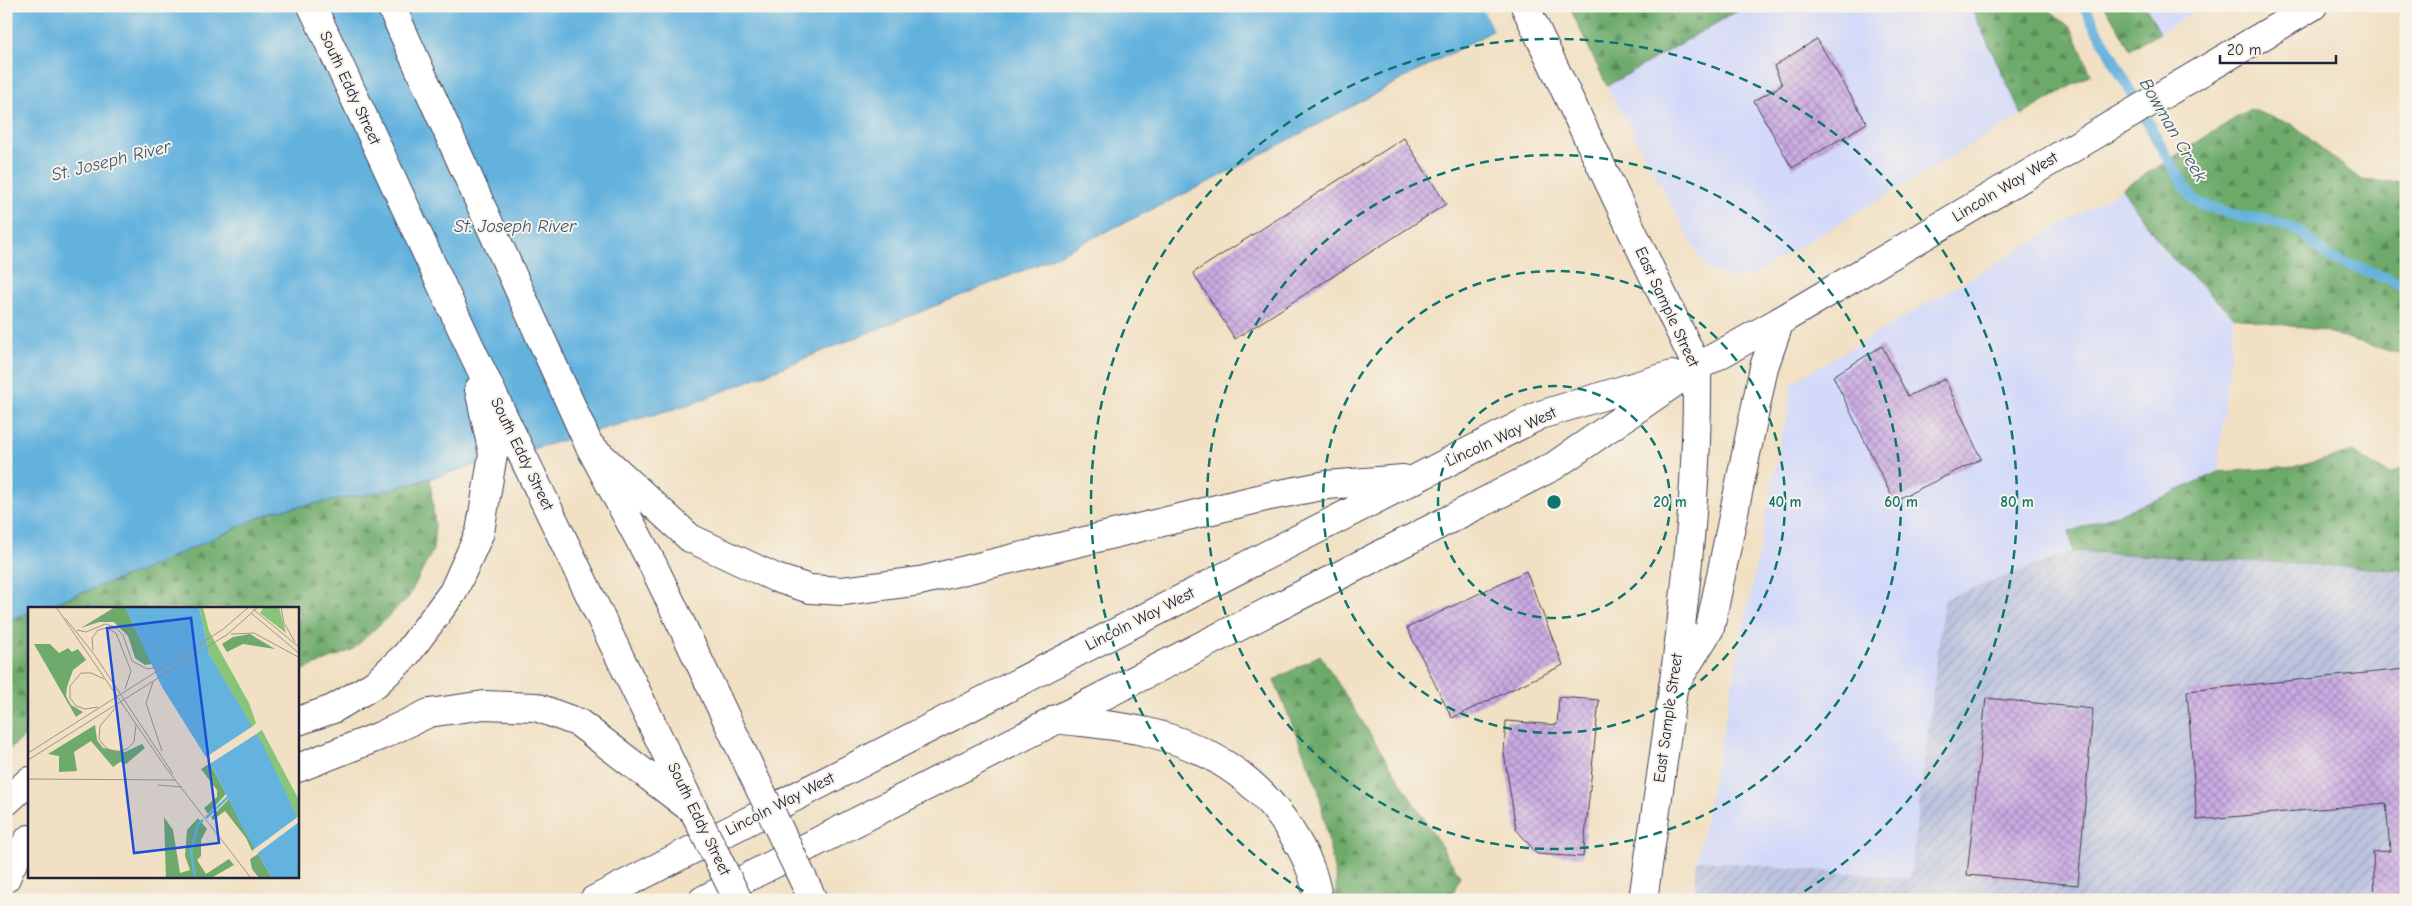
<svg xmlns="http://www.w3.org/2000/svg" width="2412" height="906" font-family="'Comic Neue',sans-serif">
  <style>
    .built { fill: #d3d9f9 }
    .industrial { fill: url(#industrial-furrows) }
    .forest { fill: url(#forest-firs); stroke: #486653 }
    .water { fill: #64b2de; stroke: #436a8c }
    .pier { fill: #f1e0c3 }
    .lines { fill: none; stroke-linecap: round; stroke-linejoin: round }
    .stream { stroke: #64b2de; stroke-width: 11 }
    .building { fill: url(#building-cross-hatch) }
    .tertiary-casing { stroke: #413e4f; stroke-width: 30 }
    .secondary-casing { stroke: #413e4f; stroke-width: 30 }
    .primary-casing { stroke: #413e4f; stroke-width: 30 }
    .tertiary { stroke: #fff; stroke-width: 28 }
    .secondary { stroke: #fff; stroke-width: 28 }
    .primary { stroke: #fff; stroke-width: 28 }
    .primary-bridge-casing { stroke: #413e4f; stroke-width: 30; stroke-linecap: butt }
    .primary-bridge { stroke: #fff; stroke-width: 28 }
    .ring { fill: none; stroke: #0f766e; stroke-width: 2.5; stroke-dasharray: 9 6 }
    .labels { text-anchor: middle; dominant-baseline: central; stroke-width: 4; stroke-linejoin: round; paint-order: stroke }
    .street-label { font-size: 16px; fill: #22223b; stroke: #f7f3e8 }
    .water-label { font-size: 18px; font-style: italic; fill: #395474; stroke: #f7f3e8 }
    .inset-river { fill: none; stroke: #64b2de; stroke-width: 2.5 }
    .inset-road { fill: none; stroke: #9e948d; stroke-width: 1 }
    .view { fill: #1d4ed8; fill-opacity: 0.15; stroke: #1d4ed8; stroke-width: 2.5 }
    .inset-edge { fill: none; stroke: #22223b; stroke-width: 2.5 }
    .centre { fill: #0f766e; stroke: #f7f3e8; stroke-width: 2.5 }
    .ring-label { font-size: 15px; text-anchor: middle; font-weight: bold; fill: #0f766e; stroke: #f7f3e8; stroke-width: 4; stroke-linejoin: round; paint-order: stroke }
  </style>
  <defs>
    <pattern id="industrial-furrows" width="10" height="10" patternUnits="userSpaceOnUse" patternTransform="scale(1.25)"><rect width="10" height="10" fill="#bcc3de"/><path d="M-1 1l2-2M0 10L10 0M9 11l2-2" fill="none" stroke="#a1a7bf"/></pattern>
    <pattern id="forest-firs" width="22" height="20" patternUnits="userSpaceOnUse" patternTransform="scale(1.25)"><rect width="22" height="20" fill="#6daa6b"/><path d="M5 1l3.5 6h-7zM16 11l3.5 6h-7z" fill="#598a59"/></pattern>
    <pattern id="building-cross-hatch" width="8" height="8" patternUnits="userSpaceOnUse" patternTransform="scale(1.25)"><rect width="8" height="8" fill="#cbabe3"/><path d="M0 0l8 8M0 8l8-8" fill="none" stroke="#a48bb9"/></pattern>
  </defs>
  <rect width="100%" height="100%" fill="#f7f3e8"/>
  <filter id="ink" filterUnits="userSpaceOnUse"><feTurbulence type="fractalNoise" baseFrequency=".02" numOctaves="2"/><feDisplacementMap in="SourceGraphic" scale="10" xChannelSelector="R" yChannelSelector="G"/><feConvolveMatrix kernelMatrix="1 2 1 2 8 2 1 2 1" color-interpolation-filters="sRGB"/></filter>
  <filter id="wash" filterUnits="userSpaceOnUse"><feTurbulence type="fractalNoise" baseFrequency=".0096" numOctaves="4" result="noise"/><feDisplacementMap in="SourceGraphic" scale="20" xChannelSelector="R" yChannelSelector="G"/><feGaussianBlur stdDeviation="1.12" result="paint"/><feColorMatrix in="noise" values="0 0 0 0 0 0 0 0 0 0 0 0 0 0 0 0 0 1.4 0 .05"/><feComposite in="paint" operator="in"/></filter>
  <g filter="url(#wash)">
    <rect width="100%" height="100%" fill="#f1e0c3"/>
    <path class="built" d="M1746,6H1967L1974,14L2022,115L1750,276L1729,278L1706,269L1607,86Z
      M2145,6H2203L2160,33Z
      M2122,189L2166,252L2234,317L2218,472L2161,498L2069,532L2073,551L1944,599L1910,879L1697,860L1793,382Z"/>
    <path class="industrial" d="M2073,551L2406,570V900H1694L1697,860L1910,878L1944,599Z"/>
    <path class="forest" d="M1569,6H1746L1607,86Z
      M1967,6H2045L2072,29L2091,74L2022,115L1974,14Z
      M2102,6H2145L2160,33L2130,49L2109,13Z
      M2250,109L2291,124L2361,180L2406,183V356L2324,331L2234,317L2166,252L2122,189Z
      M2353,452L2390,474L2406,467V570L2073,551L2069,532L2161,498L2218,472L2295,467Z
      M430,479L435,526L433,550L408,598L352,650L298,672V608H40L143,570L274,511L389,490Z
      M29,613V733L6,752V621Z
      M1320,655L1460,876L1450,900H1336V879L1318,788L1274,680Z"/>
    <path class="water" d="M6,6H1539L1223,175L1039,264L865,334L694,403L389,490L274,511L143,570L40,608H29V613L6,621Z"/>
    <path class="pier" d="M1481,6H1542L1495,33Z"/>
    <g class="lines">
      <path class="stream" d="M2082,6L2085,8L2170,163L2193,199L2206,206L2242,217L2269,220L2301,232L2328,257L2406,285"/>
    </g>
    <g id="blocks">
      <path class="building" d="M1817,39L1867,123L1792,168L1754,101L1782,85L1774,66Z
        M1404,138L1446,204L1235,339L1193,273Z
        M1882,346L1908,396L1945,379L1981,459L1894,501L1833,376Z
        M1526,571L1563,665L1452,718L1407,628Z
        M2406,669V900H2395V898L2375,900L2373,852L2390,851L2386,803L2197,820L2187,691Z
        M1559,697L1599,700L1583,857L1537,854L1516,829L1504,753L1506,721L1557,725Z
        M1986,698L2093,709L2078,885L1967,875Z"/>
    </g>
  </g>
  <g filter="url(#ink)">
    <use href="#blocks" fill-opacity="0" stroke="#413e4f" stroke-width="1"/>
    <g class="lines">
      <g class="tertiary-casing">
        <path id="tertiary" d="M1525,6L1697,367"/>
      </g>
      <g class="secondary-casing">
        <path id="secondary" d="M1673,687L1710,628L1764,367L1780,321"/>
      </g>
      <g class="primary-casing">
        <path id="primary" d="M312,6L472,351L694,811
          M391,6L589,445L653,565L717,699
          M589,445L690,538L776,578L810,589L843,591L920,581L1270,496L1327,485L1403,479
          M1056,719C1086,723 1117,725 1147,732C1206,746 1258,778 1290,830C1304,852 1315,873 1318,900
          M298,721L333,709L375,684L406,655L453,592L480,532L493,454L479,389
          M298,768L380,736L429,713L484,705L536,707L579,723L690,808
          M6,802L29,781
          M6,878L11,866L29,839
          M594,900L1540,415L1672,375
          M703,900L1554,466L1697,367L1780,321L2313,6
          M1643,900C1668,723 1699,545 1697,367"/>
      </g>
      <use href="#tertiary" class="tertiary"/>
      <use href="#secondary" class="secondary"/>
      <use href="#primary" class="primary"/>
      <g class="primary-bridge-casing">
        <path id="primary-bridge" d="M717,699L813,900
          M694,811L738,900"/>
      </g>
      <use href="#primary-bridge" class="primary-bridge"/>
    </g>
  </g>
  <g class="ring">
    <circle cx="1554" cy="502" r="116"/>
    <circle cx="1554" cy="502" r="231"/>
    <circle cx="1554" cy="502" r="347"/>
    <path d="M1316 899A463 463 0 1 1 1792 899"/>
  </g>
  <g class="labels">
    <g class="street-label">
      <text transform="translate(350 88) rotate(65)">South Eddy Street</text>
      <text transform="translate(2005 187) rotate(-31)">Lincoln Way West</text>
      <text transform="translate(1667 307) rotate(65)">East Sample Street</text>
      <text transform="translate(1501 437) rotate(-25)">Lincoln Way West</text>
      <text transform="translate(522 454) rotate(64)">South Eddy Street</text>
      <text transform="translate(1140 619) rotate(-27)">Lincoln Way West</text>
      <text transform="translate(1668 718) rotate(-82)">East Sample Street</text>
      <text transform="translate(780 804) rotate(-27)">Lincoln Way West</text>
      <text transform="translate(699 819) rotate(64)">South Eddy Street</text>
    </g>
    <g class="water-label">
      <text transform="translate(2173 130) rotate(60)">Bowman Creek</text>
      <text transform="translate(111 161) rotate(-14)">St. Joseph River</text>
      <text x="515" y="226">St. Joseph River</text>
    </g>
  </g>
  <g transform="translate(28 607)">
    <rect width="271" height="271" fill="#f1e0c3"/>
    <path d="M171,0H175L181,24L221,96L228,116L223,121L181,47ZM236,0H251L258,26L232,6ZM234,123L271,193V214L227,127Z" fill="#87c57b"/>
    <path d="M87,0H97L124,57L117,58L107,51L100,29L86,15H71L53,21ZM222,27L247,42L215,37L199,45L194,37L205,30ZM6,37H22L31,46L40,41L44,45L50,42L58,53L45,63L39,80L38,89L43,98L55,105L48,110ZM67,118L69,133L75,141L97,145L114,137L117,141L98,157L92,155L85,160L63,134L46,145L49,164L31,165V149L20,147ZM182,156L198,187L180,207L176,201L189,190V183L173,162ZM201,192L227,242L224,244L218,231L197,204L185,213L183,210ZM136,210L145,223L152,266L162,263L157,249L159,223L170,211L179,222L173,233V249L169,253L178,267L201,252L206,258L183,271H138ZM230,247L244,271H231L224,262L222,252Z" fill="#6daa6b"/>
    <path d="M97,0H171L181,47L235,138L271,214V271H244L214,220L186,163L134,80Z" fill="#64b2de"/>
    <path d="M225,119L230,126L180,158L175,152ZM271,209V215L227,248L225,243Z" fill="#f1e0c3"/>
    <path class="inset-river" d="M178,211L200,190M167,271L163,244L170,217L175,213"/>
    <path class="inset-road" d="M28,0L138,161L223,271M253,0L256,16L267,35M225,2L272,41M223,6L272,47M37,11L66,47L145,167M49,23L58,25L77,17L87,20L95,28L104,54L119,62L131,60M203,27L226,26L272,51M65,43L64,31L70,23L79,21L88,26L103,64L97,82M125,75L118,96L134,144M70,100L57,102L48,99L42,91V79L53,66H63L76,72M88,100L72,119L71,132L78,141L88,145L99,142L106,135L108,118M0,146L194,23L221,0M0,153L200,27L230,0M0,172L148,173M130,178L154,180"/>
    <path class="view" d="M163,11L191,236L106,246L79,21Z"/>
    <rect width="271" height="271" class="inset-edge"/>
  </g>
  <circle cx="1554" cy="502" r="8" class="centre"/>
  <g class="ring-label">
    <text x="1670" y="507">20 m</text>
    <text x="1785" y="507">40 m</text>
    <text x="1901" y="507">60 m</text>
    <text x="2017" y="507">80 m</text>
  </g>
  <rect width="2412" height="906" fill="none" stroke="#f7f3e8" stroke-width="25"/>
  <path d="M2220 55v8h116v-8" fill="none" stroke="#22223b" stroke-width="2.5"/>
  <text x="2227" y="55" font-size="15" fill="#22223b" stroke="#f7f3e8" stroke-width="4" paint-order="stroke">20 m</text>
</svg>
